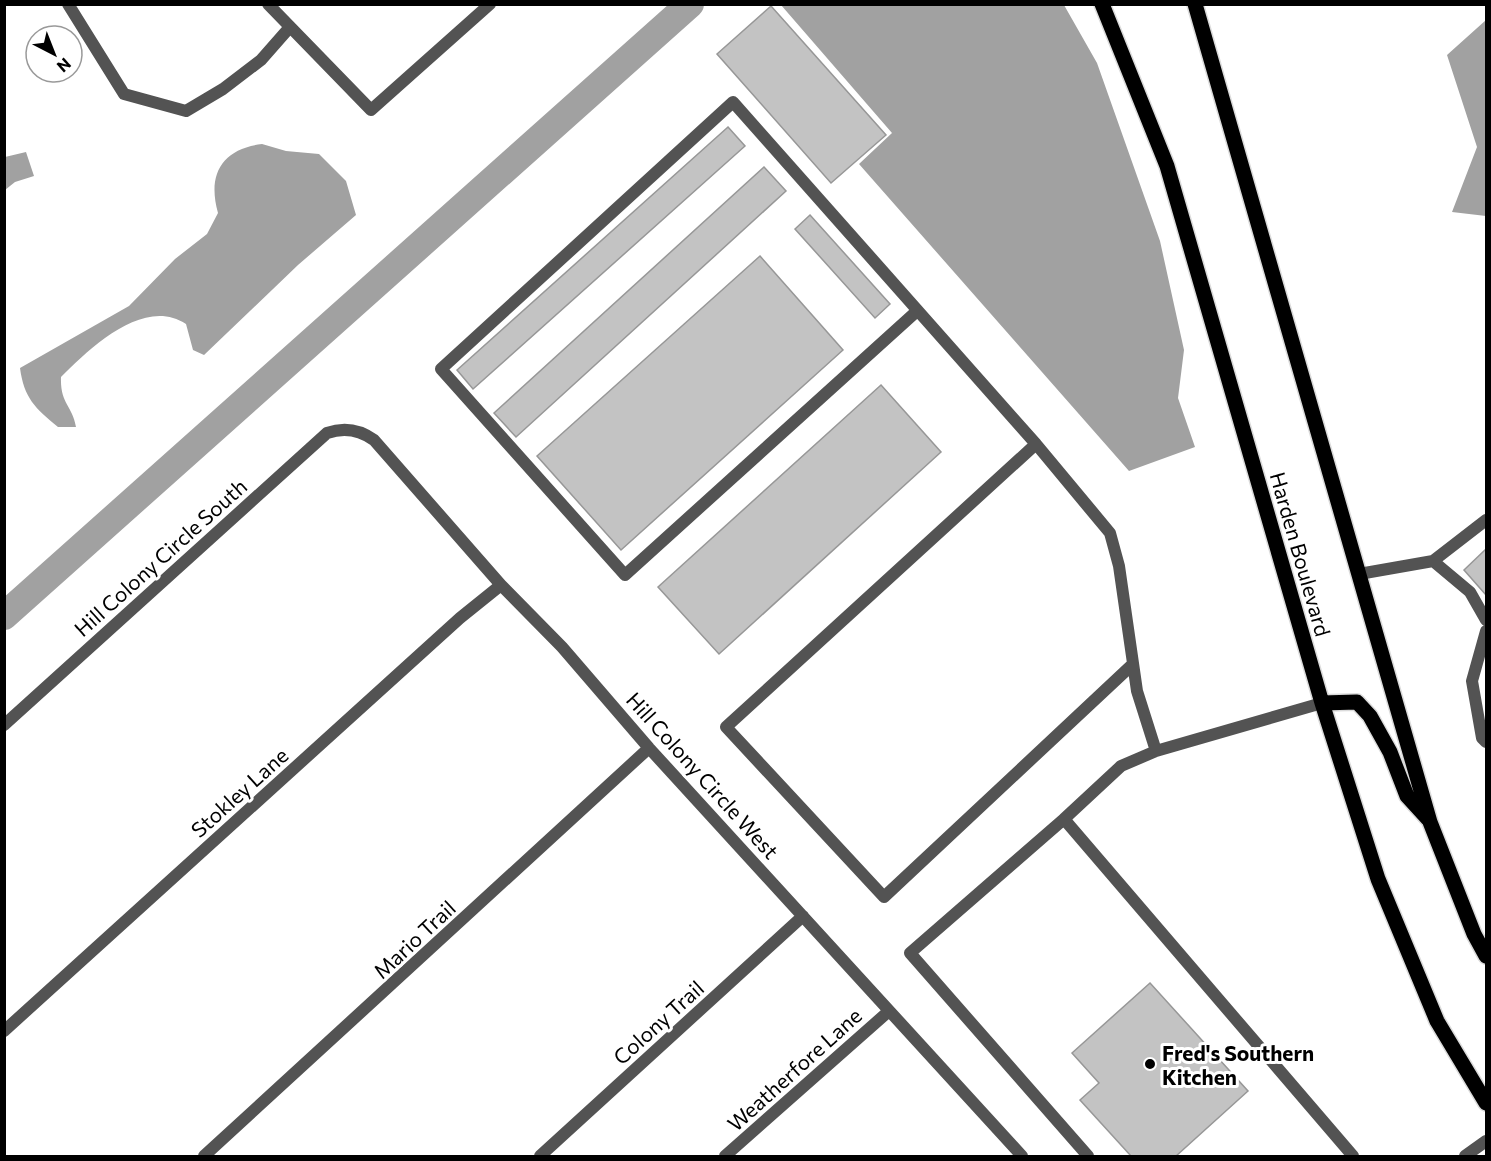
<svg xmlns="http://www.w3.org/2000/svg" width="1491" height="1161" font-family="Commissioner,sans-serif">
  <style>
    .water { fill: #a1a1a1 }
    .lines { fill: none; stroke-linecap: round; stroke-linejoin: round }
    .canal { stroke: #a1a1a1; stroke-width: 28 }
    .building { fill: #c3c3c3; stroke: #979797; stroke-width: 1.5 }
    .primary-casing { stroke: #dbdbdb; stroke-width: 18 }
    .service { stroke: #535353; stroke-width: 12 }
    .minor { stroke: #535353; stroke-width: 12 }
    .primary { stroke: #000; stroke-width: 15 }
    .poi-dot { fill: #000; stroke: #fff; stroke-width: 2 }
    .labels { text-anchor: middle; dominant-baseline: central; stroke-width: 6; stroke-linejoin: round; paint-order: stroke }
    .street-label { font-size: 21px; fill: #000; stroke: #fff }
    .poi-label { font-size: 21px; font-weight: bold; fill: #000; stroke: #fff; text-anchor: start }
  </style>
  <rect width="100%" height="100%" fill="#fff"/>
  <path class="water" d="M781,5H1064L1097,63L1160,241L1184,350L1178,398L1195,447L1129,471L859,164L892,133Z
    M1486,20V216L1452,212L1477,147L1447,55Z
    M262,144L286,151L319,154L346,181L356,215L298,265L204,355L193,350L186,324C144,296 90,348 61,377C60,404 72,405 76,427H58C35,408 24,398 20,368L129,306L175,259L207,234L218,213C207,174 222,149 262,144Z
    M26,152L34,176L15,182L5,190V157Z"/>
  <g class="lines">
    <path class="canal" d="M4,616L690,4"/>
  </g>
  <path class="building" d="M771,6L886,135L831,183L717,54Z
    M728,127L745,146L473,389L457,370Z
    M764,167L786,191L516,437L494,413Z
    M810,215L890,304L875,318L795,229Z
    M760,256L843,350L621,550L537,456Z
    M881,385L941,452L719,654L658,587Z
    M1486,549V595L1464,570Z
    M1150,983L1248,1091L1176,1156H1131L1080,1100L1099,1083L1072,1053Z"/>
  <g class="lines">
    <g class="primary-casing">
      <path id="primary" d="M1102,4L1167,166L1322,703L1378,879L1437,1021L1486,1103
        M1195,4L1430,822L1474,934L1486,956
        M1322,703L1357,702L1370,716L1390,752L1407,796L1428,819"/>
    </g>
    <path class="service" d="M917,311L625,575L441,369L733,102L1036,444
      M1433,561L1470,592L1486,620
      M1359,574L1433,561L1486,520
      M1486,631L1472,681L1482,738L1486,742
      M1133,664L884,897L726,727L1036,444L1110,533L1119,566L1137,691L1156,751
      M1064,819L1121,766L1156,751L1322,703
      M1088,1156L910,953L1064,819L1353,1156
      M1465,1156L1486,1141"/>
    <path class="minor" d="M68,4L124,94L186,111L223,89L261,60L290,27
      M268,4L371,110L490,4
      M4,725L327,433C344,427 360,430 374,440L501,585L562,647L649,748L1022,1156
      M4,1031L460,618L501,585
      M204,1156L649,748
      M540,1156L803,916
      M725,1156L889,1011"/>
    <use href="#primary" class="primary"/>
  </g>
  <circle class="poi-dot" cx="1150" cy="1064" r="6"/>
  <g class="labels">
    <g class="street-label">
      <text transform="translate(1301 554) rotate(74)">Harden Boulevard</text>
      <text transform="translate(160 557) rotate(-42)">Hill Colony Circle South</text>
      <text transform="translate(703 775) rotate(48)">Hill Colony Circle West</text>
      <text transform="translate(239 792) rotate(-42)">Stokley Lane</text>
      <text transform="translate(414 939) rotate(-43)">Mario Trail</text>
      <text transform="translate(658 1022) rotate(-42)">Colony Trail</text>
      <text transform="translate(794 1069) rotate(-42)">Weatherfore Lane</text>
    </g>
    <g class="poi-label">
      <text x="1162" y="1052">Fred's Southern<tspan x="1162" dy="24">Kitchen</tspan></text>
    </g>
  </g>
  <rect width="1491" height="1161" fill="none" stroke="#000000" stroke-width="12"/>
  <g transform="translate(54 54) rotate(138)"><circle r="28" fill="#ffffff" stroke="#999999" stroke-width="1.5"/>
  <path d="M0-4.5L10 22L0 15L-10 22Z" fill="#000000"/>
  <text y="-9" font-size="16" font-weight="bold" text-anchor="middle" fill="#000000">N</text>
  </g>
</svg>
